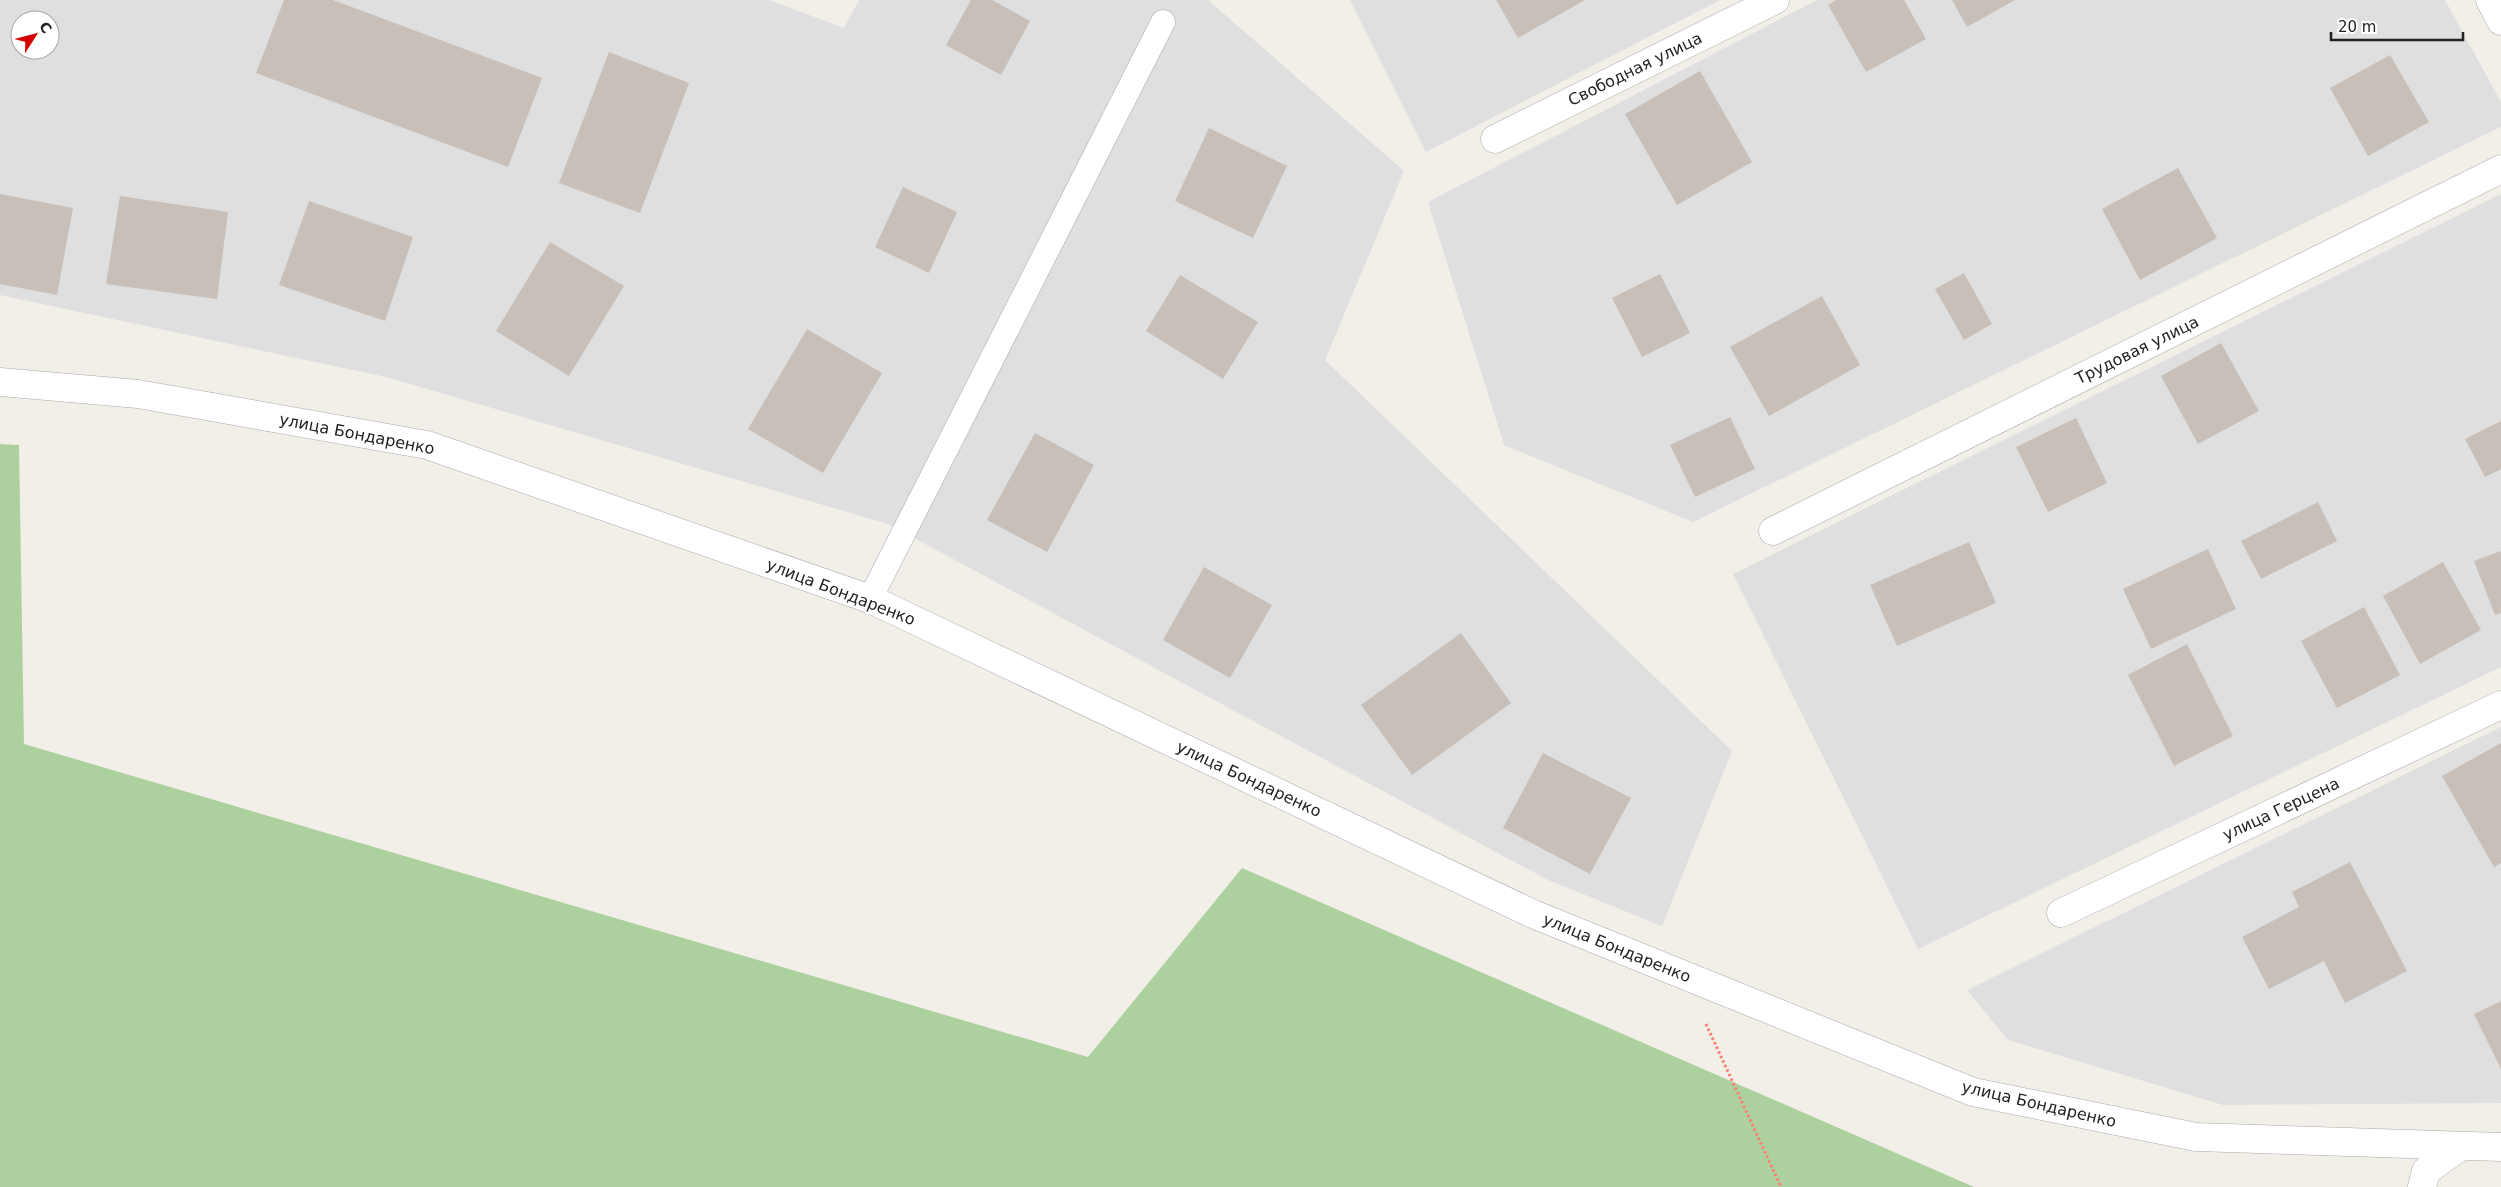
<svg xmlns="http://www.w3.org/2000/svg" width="2501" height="1187" font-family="'DejaVu Sans',sans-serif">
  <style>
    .residential { fill: #e0dfdf; fill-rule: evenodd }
    .forest { fill: #add19e }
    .building { fill: #c7bfb8 }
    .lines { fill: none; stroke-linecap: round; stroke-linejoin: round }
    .service-casing { stroke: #a9a9a9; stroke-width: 25 }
    .minor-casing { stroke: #a9a9a9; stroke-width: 29 }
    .path { stroke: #fa8072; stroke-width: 3; stroke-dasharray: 2.5 2.5; stroke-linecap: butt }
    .service { stroke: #fff; stroke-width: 24 }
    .minor { stroke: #fff; stroke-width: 28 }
    .labels { text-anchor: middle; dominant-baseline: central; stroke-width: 4.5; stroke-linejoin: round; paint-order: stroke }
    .street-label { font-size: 16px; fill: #222; stroke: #fff }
  </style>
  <rect width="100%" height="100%" fill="#f2efe9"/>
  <path class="residential" d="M0,0H769L844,28L859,0H1208L1404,171L1325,360L1732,751L1662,926L1548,880L888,524L386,377L0,295ZM20,20H50V50H20Z
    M1350,0H1720L1426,152Z
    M1817,0H2445L2501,102V127L1693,522L1504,445L1428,202Z
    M2501,194V667L1918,949L1733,574Z
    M2501,727V1103L2223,1105L2008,1040L1967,990Z"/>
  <path class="forest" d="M0,444L19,445L24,744L1088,1057L1242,868L1974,1187H0Z"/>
  <path class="building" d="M284,0H333L542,78L508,167L256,73Z
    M971,0H992L1030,21L1001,75L946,45Z
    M1496,0H1585L1518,38Z
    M1836,0H1904L1926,39L1866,72L1828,5Z
    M1952,0H2015L1967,27Z
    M609,52L689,83L640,213L559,183Z
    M2390,55L2429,122L2368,156L2330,88Z
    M1700,71L1752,162L1677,205L1625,114Z
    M1209,128L1287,166L1253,238L1175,201Z
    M2178,168L2217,238L2140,280L2102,209Z
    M903,187L957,212L929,273L875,247Z
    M0,194L73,208L57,295L0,284Z
    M120,196L228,212L217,299L106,284Z
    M309,201L413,237L385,321L279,285Z
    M550,242L624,286L569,376L496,331Z
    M1964,273L1992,324L1964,340L1935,289Z
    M1660,274L1690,333L1642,357L1612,298Z
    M1180,275L1258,322L1223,379L1146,331Z
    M1822,296L1860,365L1769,416L1730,347Z
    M807,329L882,373L823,473L748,429Z
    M2221,343L2259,411L2198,444L2161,376Z
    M1730,417L1755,469L1695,497L1670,445Z
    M2076,418L2107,483L2048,512L2016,447Z
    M2501,421V469L2485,477L2465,439Z
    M1035,433L1094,465L1047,552L987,520Z
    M2318,502L2337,541L2261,579L2241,541Z
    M1969,542L1996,603L1897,646L1870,585Z
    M2208,549L2236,609L2151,649L2123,589Z
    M2501,551V613L2495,615L2474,561Z
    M2443,562L2481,630L2420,664L2383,596Z
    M1204,567L1272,605L1230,678L1163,640Z
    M2364,607L2400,675L2337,708L2301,641Z
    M1461,633L1511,703L1412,775L1361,705Z
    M2187,644L2233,736L2174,766L2128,675Z
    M2501,743V863L2494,867L2442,776Z
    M1543,753L1631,798L1590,874L1503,828Z
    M2350,862L2407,971L2345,1003L2324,961L2269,989L2242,937L2299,907L2292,892Z
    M2501,1001V1069L2474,1014Z"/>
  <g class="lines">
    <g class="service-casing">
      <path id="service" d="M870,599L1163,22"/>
    </g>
    <g class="minor-casing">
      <path id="minor" d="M2490,0L2501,21
        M1495,139L1775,0
        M0,382L138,394L427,445L870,599L1533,914L1973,1092L2196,1137L2501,1147
        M1773,531L2501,169
        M2061,913L2501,705
        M2422,1187L2426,1171L2460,1147"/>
    </g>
    <path class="path" d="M1706,1024L1781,1187"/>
    <use href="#service" class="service"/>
    <use href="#minor" class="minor"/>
  </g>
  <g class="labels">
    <g class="street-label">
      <text transform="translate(1635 69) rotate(-26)">Свободная улица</text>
      <text transform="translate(2137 350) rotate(-26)">Трудовая улица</text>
      <text transform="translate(357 434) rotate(11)">улица Бондаренко</text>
      <text transform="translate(841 592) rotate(21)">улица Бондаренко</text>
      <text transform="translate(1249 779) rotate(25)">улица Бондаренко</text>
      <text transform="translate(2281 809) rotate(-25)">улица Герцена</text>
      <text transform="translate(1617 948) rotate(22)">улица Бондаренко</text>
      <text transform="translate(2039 1104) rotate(13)">улица Бондаренко</text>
    </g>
  </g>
  <g transform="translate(35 35) rotate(54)"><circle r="24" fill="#ffffff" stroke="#a7a7a7"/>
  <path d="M0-4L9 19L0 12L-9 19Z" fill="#d40000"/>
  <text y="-8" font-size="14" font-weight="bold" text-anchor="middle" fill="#222222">С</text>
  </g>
  <path d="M2331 32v8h132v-8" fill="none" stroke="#222222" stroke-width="2.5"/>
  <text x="2338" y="32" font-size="15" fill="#222222" stroke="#ffffff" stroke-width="4" paint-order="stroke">20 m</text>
</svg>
